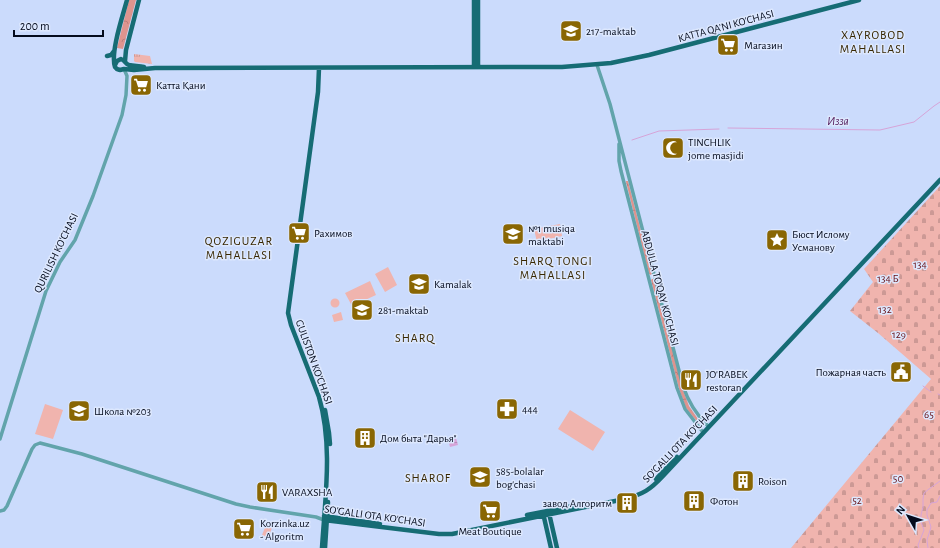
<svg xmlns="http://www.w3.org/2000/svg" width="940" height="548" font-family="'Alegreya Sans',sans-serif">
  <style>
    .grass { fill: url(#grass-tufts) }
    .forest { fill: url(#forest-crowns) }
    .cemetery { fill: url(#cemetery-stones) }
    .pitch { fill: #f0b4ae }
    .water { fill: url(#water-rules) }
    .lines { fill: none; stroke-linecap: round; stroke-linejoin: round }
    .stream { stroke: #d6a4d8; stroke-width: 1 }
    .minor { stroke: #62a4ab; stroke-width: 3.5 }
    .major { stroke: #166c74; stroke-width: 4.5 }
    .labels { text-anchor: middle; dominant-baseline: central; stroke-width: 3; stroke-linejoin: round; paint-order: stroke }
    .street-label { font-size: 11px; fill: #040b1d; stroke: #dde8fe }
    .poi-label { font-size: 11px; fill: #040b1d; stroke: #dde8fe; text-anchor: start }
    .park-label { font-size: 11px; fill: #650c11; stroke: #dde8fe }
    .neighbourhood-label { font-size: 12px; letter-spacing: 1px; fill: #382700; stroke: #dde8fe }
    .water-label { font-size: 12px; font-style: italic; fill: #501555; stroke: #dde8fe }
  </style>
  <defs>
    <pattern id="grass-tufts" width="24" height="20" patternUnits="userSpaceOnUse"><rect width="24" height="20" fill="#f0b4ae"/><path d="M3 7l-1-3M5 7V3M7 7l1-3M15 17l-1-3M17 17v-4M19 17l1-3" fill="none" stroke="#cc9995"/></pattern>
    <pattern id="forest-crowns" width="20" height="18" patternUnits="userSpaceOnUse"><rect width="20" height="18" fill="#de948e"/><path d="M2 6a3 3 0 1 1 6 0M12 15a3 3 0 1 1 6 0" fill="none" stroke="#bd7e7a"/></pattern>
    <pattern id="cemetery-stones" width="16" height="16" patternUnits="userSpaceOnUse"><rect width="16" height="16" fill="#f0b4ae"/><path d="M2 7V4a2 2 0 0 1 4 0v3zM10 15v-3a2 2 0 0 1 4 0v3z" fill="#cc9995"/></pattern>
    <pattern id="water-rules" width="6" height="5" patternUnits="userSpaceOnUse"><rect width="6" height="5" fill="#d6a4d8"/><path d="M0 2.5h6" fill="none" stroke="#b68cb9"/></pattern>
  </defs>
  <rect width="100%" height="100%" fill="#cbdbfc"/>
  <path class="grass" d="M134,54L150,56L152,64L135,62L134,61Z"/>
  <path class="forest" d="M129,0H136L123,49L117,48Z
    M626,181H628L652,273L651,275L649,274L626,182Z
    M652,279H654L683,390L689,406L700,422L699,424L686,408L679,389L651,280Z"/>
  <path class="cemetery" d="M940,186V548H791L931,379L878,333L850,311L873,282L864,269Z"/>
  <path class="pitch" d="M560,224L562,236L537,242L534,229Z
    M388,267L397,285L385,292L375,274Z
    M370,281L376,295L352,306L345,293Z
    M330.5 303a4.5 4.5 0 1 1 9 0a4.5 4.5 0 1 1-9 0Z
    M341,312L343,320L334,322L332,315Z
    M45,404L63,410L53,439L35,434Z
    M570,410L605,432L593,451L558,429Z
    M266,525L272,528L268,538L262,535Z"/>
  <path class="water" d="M456,438L458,445L450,447L448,439Z"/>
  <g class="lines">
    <path class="stream" d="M728,128L880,130L914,122L934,106L940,102
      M632,140L659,131L719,129
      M923,386L931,392
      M938,394L940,395
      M919,548L918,545L924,530L921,522V515L923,507V499L924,493L929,489L940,481
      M928,548L927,540L931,527L927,515V510L931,503L937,502L940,496"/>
    <path class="minor" d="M597,65L610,104L683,386C688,401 696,414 707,425
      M619,144V161L621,171L677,388L685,409L702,431
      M0,439L46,291L60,262L75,240L93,196L122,115L126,95L127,76L124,69
      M0,511L4,510L7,506L32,449L35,445L40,443L82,454L236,504L250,507L316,517L324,520"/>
    <path class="major" d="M127,0C123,15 110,53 115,67C117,70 118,69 120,70L124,69L134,70L155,68L524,67H562L611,63L649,55L859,0
      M107,56L111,55L114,51
      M125,61L126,50L139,0
      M115,65L117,61L121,59C126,61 125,64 129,65C134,66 139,66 144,67
      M474,67V0
      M478,67V0
      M319,68L318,92L288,313L291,325L319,397C333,445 325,499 322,548
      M325,410L329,433L330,444
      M656,479L677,457
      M543,513L551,548
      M549,513L557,548
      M527,515L588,503
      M324,516L380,524
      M324,520L439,534H452L625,499C643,494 650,490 663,476L940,180
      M325,548L328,502"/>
  </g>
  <defs>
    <g id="school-square" transform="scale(1.15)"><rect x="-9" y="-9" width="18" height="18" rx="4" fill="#896603" stroke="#dde8fe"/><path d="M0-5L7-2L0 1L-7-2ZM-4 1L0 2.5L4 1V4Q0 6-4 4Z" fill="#fff"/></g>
    <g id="supermarket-square" transform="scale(1.15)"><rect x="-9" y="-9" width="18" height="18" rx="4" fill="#896603" stroke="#dde8fe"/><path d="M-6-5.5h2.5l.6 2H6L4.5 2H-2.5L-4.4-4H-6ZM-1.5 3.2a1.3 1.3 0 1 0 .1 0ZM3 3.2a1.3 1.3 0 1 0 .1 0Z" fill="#fff"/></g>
    <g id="mosque-square" transform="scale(1.15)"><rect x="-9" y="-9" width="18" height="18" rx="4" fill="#896603" stroke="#dde8fe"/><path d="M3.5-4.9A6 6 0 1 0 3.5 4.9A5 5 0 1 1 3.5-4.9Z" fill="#fff"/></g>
    <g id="sight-square" transform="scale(1.15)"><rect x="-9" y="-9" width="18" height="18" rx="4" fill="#896603" stroke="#dde8fe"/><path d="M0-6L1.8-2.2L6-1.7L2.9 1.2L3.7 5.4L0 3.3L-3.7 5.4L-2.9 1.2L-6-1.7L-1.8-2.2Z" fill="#fff"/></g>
    <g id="civic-square" transform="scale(1.15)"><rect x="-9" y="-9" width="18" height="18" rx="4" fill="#896603" stroke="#dde8fe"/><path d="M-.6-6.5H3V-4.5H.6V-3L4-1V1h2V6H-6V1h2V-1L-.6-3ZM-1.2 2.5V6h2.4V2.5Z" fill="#fff"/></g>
    <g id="restaurant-square" transform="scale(1.15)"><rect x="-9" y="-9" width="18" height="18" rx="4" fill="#896603" stroke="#dde8fe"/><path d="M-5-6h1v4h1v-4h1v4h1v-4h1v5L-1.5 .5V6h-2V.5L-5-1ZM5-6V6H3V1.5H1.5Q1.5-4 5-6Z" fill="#fff"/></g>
    <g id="pharmacy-square" transform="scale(1.15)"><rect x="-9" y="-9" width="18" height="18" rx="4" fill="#896603" stroke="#dde8fe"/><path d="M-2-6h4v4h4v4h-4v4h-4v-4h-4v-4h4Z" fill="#fff"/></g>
    <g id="building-square" transform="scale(1.15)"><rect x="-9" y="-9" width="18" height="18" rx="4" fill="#896603" stroke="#dde8fe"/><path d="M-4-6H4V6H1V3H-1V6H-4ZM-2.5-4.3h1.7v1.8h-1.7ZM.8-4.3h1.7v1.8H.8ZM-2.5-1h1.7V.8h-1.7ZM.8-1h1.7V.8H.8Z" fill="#fff"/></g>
  </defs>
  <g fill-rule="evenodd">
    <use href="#school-square" x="571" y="31"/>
    <use href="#supermarket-square" x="728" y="45"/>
    <use href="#supermarket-square" x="141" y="85"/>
    <use href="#mosque-square" x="673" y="148"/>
    <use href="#supermarket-square" x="299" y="233"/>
    <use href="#school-square" x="513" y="234"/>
    <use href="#sight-square" x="777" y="240"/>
    <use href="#school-square" x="419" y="284"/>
    <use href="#school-square" x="362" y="310"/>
    <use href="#civic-square" x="901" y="372"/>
    <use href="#restaurant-square" x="691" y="380"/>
    <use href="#pharmacy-square" x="507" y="409"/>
    <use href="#school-square" x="79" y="411"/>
    <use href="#building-square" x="365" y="438"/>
    <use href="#school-square" x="480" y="477"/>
    <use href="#building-square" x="743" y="481"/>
    <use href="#restaurant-square" x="267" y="492"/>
    <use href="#building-square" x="694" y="501"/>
    <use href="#building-square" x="627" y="503"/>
    <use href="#supermarket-square" x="490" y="511"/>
    <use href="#supermarket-square" x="244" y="529"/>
  </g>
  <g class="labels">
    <g class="street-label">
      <text transform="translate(726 26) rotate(-15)">KATTA QA'NI KO'CHASI</text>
      <text transform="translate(56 253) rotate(-64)">QURILISH KO'CHASI</text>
      <text transform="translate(660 288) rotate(75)">ABDULLA TO'QAY KO'CHASI</text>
      <text transform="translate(314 362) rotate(70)">GULISTON KO'CHASI</text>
      <text transform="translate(680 444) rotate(-46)">SO'GALLI OTA KO'CHASI</text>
      <text transform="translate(375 516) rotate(8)">SO'GALLI OTA KO'CHASI</text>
    </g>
    <g class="poi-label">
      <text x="586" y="31">217-maktab</text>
      <text x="744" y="45">Магазин</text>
      <text x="156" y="85">Катта Қани</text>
      <text x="688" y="142">TINCHLIK<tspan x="688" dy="13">jome masjidi</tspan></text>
      <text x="528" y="228">№1 musiqa<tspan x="528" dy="13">maktabi</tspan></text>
      <text x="314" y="233">Рахимов</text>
      <text x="792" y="234">Бюст Ислому<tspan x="792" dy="13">Усманову</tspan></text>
      <text x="434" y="284">Kamalak</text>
      <text x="378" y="310">281-maktab</text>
      <text x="886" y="372" text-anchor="end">Пожарная часть</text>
      <text x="706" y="374">JO'RABEK<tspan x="706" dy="13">restoran</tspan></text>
      <text x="522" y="409">444</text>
      <text x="94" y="411">Школа №203</text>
      <text x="380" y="438">Дом быта "Дарья"</text>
      <text x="496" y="471">585-bolalar<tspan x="496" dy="13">bog'chasi</tspan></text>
      <text x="758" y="481">Roison</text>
      <text x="282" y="492">VARAXSHA</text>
      <text x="710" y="501">Фотон</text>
      <text x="612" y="503" text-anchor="end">завод Алгоритм</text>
      <text x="260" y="523">Korzinka.uz<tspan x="260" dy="13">- Algoritm</tspan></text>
      <text x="490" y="531" text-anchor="middle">Meat Boutique</text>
    </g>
    <g class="park-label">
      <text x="920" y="264">134</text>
      <text x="888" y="278">134 Б</text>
      <text x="885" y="309">132</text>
      <text x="899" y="334">129</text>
      <text x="929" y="414">65</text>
      <text x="898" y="478">50</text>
      <text x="857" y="500">52</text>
    </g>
    <g class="neighbourhood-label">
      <text x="873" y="35">XAYROBOD<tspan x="873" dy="14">MAHALLASI</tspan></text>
      <text x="239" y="241">QOZIGUZAR<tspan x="239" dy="14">MAHALLASI</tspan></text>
      <text x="553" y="261">SHARQ TONGI<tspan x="553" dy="14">MAHALLASI</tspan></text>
      <text x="415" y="338">SHARQ</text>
      <text x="428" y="478">SHAROF</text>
    </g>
    <g class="water-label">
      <text x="838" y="121">Изза</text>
    </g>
  </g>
  <g transform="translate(908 516) rotate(309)" stroke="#dde8fe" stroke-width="3" paint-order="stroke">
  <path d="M0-3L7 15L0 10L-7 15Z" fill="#040b1d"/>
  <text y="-6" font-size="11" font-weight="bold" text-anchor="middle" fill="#040b1d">N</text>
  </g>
  <path d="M14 30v6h89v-6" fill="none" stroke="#040b1d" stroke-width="2"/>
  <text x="20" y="30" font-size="12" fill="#040b1d" stroke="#dde8fe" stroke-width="3" paint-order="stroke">200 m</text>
</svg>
